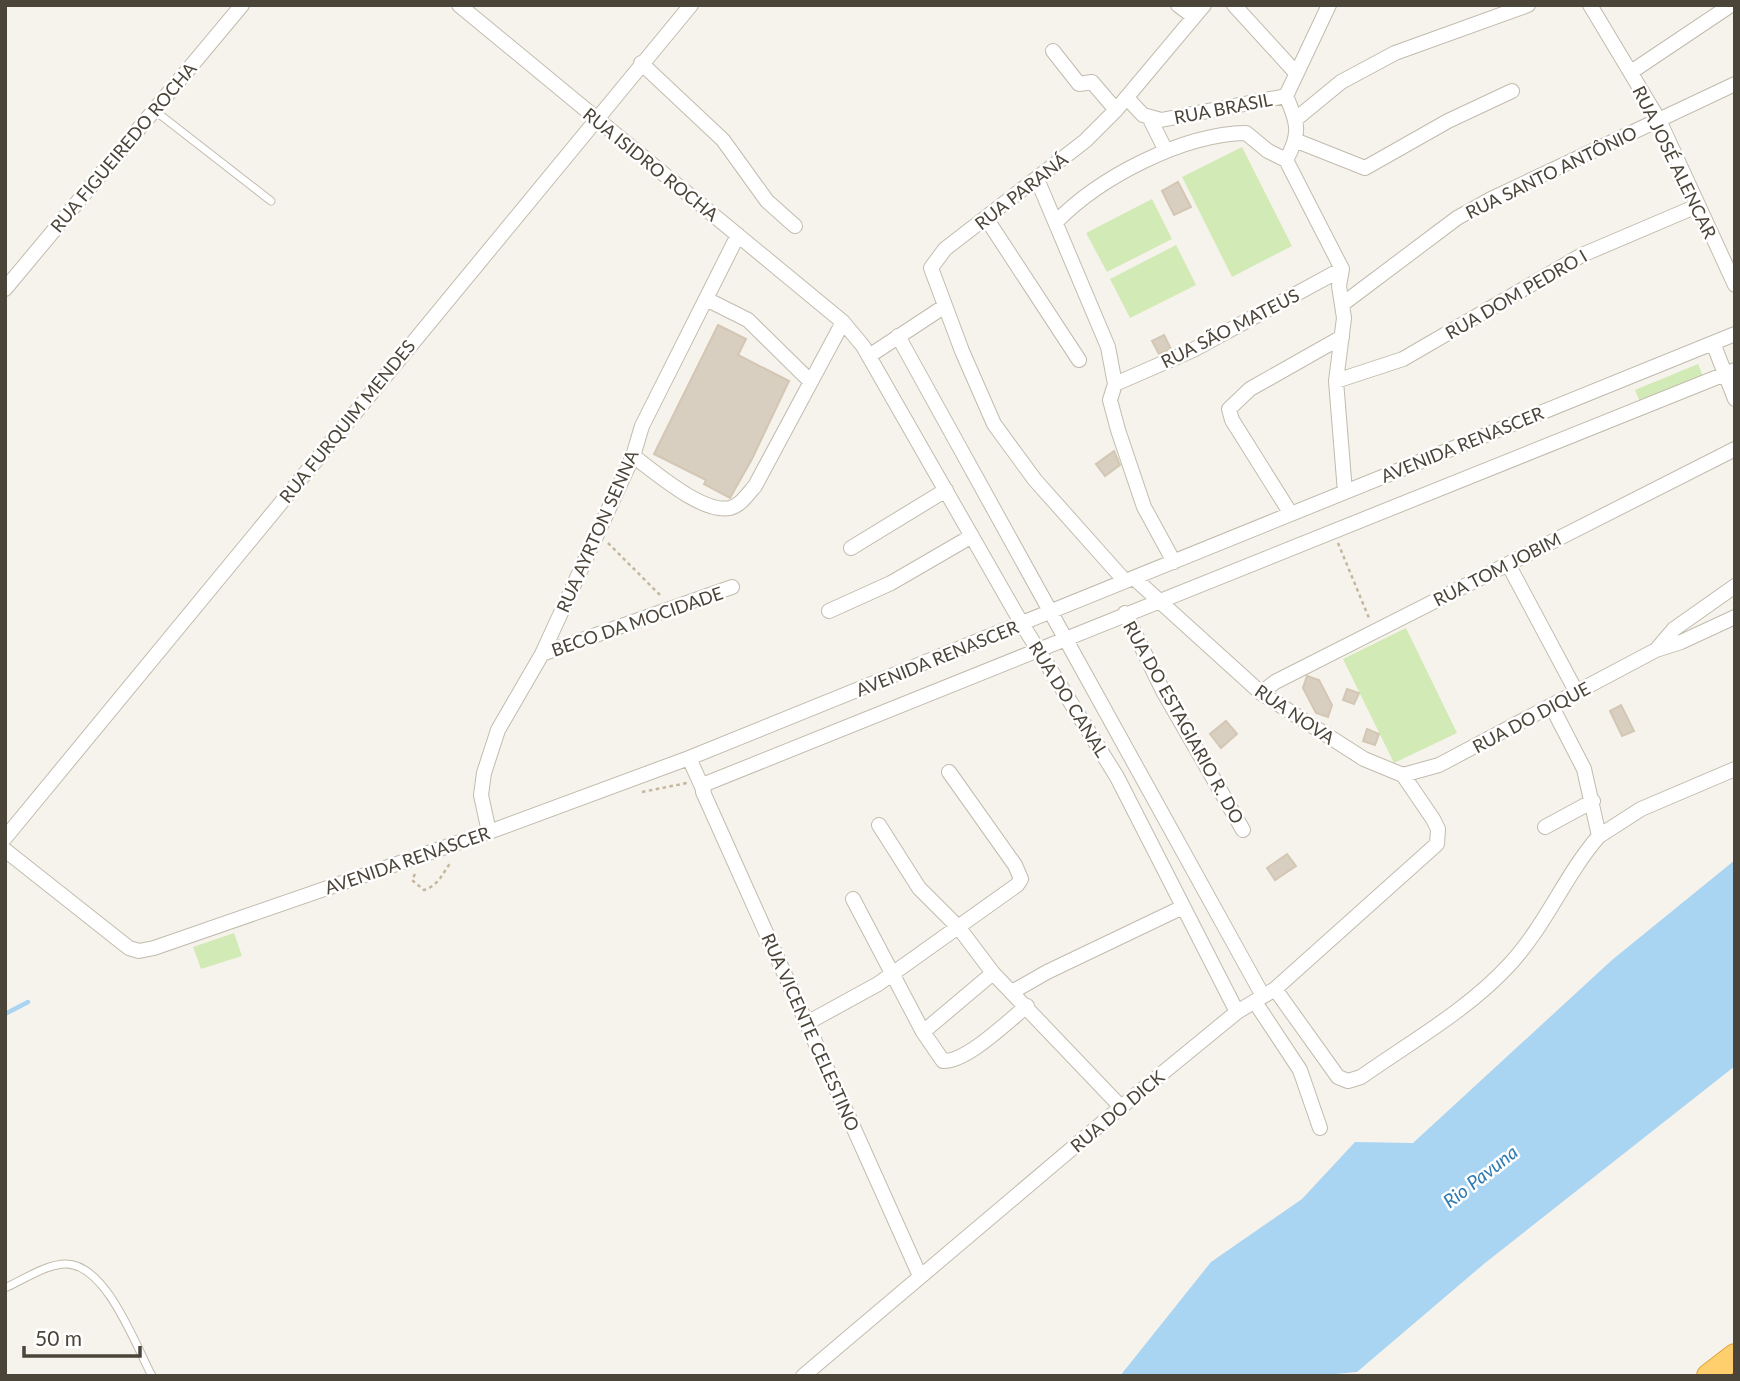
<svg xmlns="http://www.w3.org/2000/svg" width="1740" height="1381" font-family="Lato,sans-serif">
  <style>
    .green { fill: #d2eab5 }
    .water { fill: #a9d4f2 }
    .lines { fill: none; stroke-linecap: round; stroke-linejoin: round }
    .stream { stroke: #a9d4f2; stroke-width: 4.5 }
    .building { fill: #d8cfc1; stroke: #d3c7b4; stroke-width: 2 }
    .service-casing { stroke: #c2bbae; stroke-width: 9 }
    .minor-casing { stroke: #c2bbae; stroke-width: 16 }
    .motorway-casing { stroke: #e0a43c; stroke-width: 26 }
    .path { stroke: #c4b79f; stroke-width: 2.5; stroke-dasharray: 3.5 3.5; stroke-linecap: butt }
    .service { stroke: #fff; stroke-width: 7 }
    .minor { stroke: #fff; stroke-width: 14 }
    .motorway { stroke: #ffcf6e; stroke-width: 24 }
    .labels { text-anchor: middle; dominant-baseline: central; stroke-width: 5; stroke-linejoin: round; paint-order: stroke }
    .street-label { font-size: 18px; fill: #4b4439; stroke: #fff }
    .water-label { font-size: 19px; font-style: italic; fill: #2e7ab2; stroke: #fff }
  </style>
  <rect width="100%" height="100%" fill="#f6f3ec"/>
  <path class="green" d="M1242,147L1292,246L1232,277L1182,177Z
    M1152,199L1172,239L1107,272L1086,233Z
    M1176,245L1196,285L1130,318L1110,279Z
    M1698,364L1703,376L1640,402L1635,390Z
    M1406,628L1457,733L1394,763L1343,659Z
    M234,933L242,956L201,969L193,947Z"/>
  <path class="water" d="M1735,860V1066L1485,1263L1357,1372L1314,1376H1120L1211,1262L1302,1199L1355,1142L1413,1143L1612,960Z"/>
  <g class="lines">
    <path class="stream" d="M5,1014L28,1002"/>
  </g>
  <path class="building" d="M1178,182L1191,207L1174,215L1162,191Z
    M718,325L746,339L738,355L789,381L752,459L730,498L704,484L706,480L654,454Z
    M1164,335L1171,349L1159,354L1152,341Z
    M1114,451L1120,465L1105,476L1096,464Z
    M1307,676L1319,680L1332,705L1328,717L1316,713L1303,688Z
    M1347,689L1359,693L1354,704L1343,700Z
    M1621,705L1634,731L1622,736L1610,711Z
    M1226,721L1237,734L1221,748L1210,734Z
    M1367,729L1379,734L1375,745L1363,741Z
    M1287,854L1296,866L1275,880L1267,868Z"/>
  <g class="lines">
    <g class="service-casing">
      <path id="service" d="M154,110L271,201
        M5,1288C23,1280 46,1264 66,1264C106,1264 135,1344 152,1376"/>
    </g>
    <g class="minor-casing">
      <path id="minor" d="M459,5L843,322L863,346L1022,624L1117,777L1237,1012
        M1178,5L1194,17
        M1234,5L1296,73
        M1590,5L1659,120L1735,285
        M1053,51L1079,84L1092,82L1116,110
        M641,63L723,140L767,201L795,226
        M1631,72L1731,5
        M1286,96C1298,123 1301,134 1286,160L1342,269L1339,286L1344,318L1336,381L1345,492
        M1286,96L1329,5
        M1127,98L1143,115L1161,120L1286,96
        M1150,119L1166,151
        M1296,119L1341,82L1395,53L1528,5
        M1297,141L1365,168L1448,121L1512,91
        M1037,179L1108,347L1115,384L1110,400L1118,430L1144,507L1174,562
        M986,218L1079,360
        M1056,222C1100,177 1183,134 1246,133L1268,151L1286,160
        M5,289L242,5
        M706,299L748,320L809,380
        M1344,303L1457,218L1491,199L1735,84
        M898,336L1263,996
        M1713,343L1735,399
        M869,356L945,306
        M1336,381L1403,359L1582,255L1697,206
        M1115,384L1193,350L1342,269
        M633,456C654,471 702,514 730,508C741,505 747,495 755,486L843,322
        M1291,514L1232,420L1229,409L1250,389L1342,337
        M851,548L946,490
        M1508,564L1577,693
        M1125,581L1035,480L994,424L962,351L931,268L945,249L1085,141L1116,110L1204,5
        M829,611L891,583L972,536
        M1125,613L1163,691L1243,830
        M1656,650L1674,629L1735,586
        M542,654L732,587
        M1261,693L1275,682L1735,449
        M689,758L703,789
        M1403,775L1439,765L1656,650L1681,642L1735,617
        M879,825L919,888L959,928L993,973L1121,1107
        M1545,827L1593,801
        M489,832L481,795L484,773L498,730L542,654L633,456L642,426L738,235
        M1599,836L1641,809L1735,769
        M5,838L691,5
        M5,850L129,948L139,951L154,948L489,832L689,758L1735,334
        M853,899L923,1032L943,1061C967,1062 1008,1021 1027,1006
        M1275,989L1338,1077L1348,1081L1361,1077C1412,1041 1468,1010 1510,964C1546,925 1565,875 1599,836L1584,769L1552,707
        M1012,992L1047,972L1183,907
        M1255,1002L1300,1070L1320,1128
        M807,1023L878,984L1017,885L1021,879L1015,865L949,772
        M923,1032L993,973
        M920,1276L703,792L705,784L1735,370
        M803,1376L1121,1107L1237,1012L1275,989L1437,844L1438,829L1433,819L1403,775L1364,759L1261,693L1134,578"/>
    </g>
    <g class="motorway-casing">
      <path id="motorway" d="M1709,1376L1735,1356"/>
    </g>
    <path class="path" d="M608,543L662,597
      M1338,543L1369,618
      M642,792L687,783
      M415,874L412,880L424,890C439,885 442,874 451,862"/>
    <use href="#service" class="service"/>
    <use href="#minor" class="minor"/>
    <use href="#motorway" class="motorway"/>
  </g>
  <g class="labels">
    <g class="street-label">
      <text transform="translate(1223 108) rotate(-11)">RUA BRASIL</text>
      <text transform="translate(123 147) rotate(-50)">RUA FIGUEIREDO ROCHA</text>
      <text transform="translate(1675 162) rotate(64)">RUA JOSÉ ALENCAR</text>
      <text transform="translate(651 164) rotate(39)">RUA ISIDRO ROCHA</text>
      <text transform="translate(1551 172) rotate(-26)">RUA SANTO ANTÔNIO</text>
      <text transform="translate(1021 191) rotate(-38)">RUA PARANÁ</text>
      <text transform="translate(1516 294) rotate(-30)">RUA DOM PEDRO I</text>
      <text transform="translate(1230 328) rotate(-27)">RUA SÃO MATEUS</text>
      <text transform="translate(347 421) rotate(-51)">RUA FURQUIM MENDES</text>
      <text transform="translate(1462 444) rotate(-22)">AVENIDA RENASCER</text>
      <text transform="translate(597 531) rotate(-66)">RUA AYRTON SENNA</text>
      <text transform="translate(1497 569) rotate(-27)">RUA TOM JOBIM</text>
      <text transform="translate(637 621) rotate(-19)">BECO DA MOCIDADE</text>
      <text transform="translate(937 658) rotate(-22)">AVENIDA RENASCER</text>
      <text transform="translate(1069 699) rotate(58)">RUA DO CANAL</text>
      <text transform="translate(1295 714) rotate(34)">RUA NOVA</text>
      <text transform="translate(1531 717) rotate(-28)">RUA DO DIQUE</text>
      <text transform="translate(1184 722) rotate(61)">RUA DO ESTAGIARIO R. DO</text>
      <text transform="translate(407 860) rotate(-19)">AVENIDA RENASCER</text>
      <text transform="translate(811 1032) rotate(66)">RUA VICENTE CELESTINO</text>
      <text transform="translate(1117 1111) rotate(-40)">RUA DO DICK</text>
    </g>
    <g class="water-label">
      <text transform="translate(1480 1176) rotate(-38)">Rio Pavuna</text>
    </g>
  </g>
  <rect width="1740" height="1381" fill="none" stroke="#4b4439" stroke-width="14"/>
  <path d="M24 1346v10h116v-10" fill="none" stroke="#4b4439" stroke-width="3.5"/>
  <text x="35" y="1346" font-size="21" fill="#4b4439" stroke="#ffffff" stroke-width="5" paint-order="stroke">50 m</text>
</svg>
